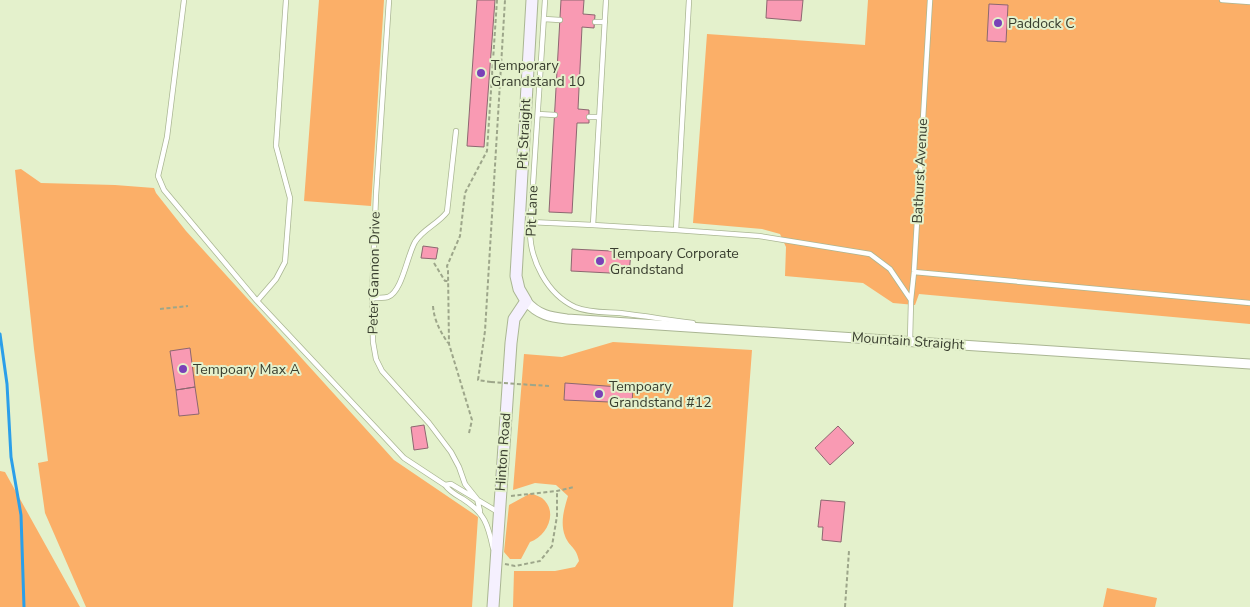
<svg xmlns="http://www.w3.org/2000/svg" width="1250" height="607" font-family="'Nunito Sans',sans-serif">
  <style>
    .green { fill: #fbaf68 }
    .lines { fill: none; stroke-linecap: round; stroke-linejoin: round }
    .stream { stroke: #2b9fe9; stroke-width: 3 }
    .building { fill: #f99ab3; stroke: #8d6770 }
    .lane-casing { stroke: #aab693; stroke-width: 6 }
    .street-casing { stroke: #aab693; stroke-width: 11 }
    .secondary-casing { stroke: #aab693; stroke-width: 13 }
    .path { stroke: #9da68a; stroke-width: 2; stroke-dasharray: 4 2.5; stroke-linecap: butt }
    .lane { stroke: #fff; stroke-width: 4.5 }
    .street { stroke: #fff; stroke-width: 9 }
    .secondary { stroke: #f5f0fe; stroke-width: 11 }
    .path-bridge { stroke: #9da68a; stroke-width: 2; stroke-dasharray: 4 2.5; stroke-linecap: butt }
    .poi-dot { fill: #7a41b7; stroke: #e4f1cc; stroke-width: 2 }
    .labels { text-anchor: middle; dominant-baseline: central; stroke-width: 4; stroke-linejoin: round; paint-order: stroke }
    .poi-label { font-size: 14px; fill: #393e2f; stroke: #e4f1cc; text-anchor: start }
    .street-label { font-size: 14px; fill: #393e2f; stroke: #e4f1cc }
  </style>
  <rect width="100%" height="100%" fill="#e4f1cc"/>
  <path class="green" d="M319,0H384L371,206L304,201Z
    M868,0H1250V324L919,294L915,305L893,303L863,283L785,276L786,247L780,234L762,229L693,223L707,34L865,45Z
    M21,169L41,183L115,185L154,188L156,193L186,231L394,460L478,517L472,607H86L45,513L38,463L48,461L34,349L15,170Z
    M613,342L752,350L733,607H513L514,571H555L575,567L579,561C576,546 569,547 565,536C560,523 564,509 568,496L556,485L535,483L513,490L524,354L562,357Z
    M0,471L5,472L80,607H0Z
    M531,493C534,495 539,496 542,498C559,512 547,536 530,542L521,559H510L504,552L509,505Z
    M1107,588L1157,598L1155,607H1103Z"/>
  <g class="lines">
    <path class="stream" d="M0,334L7,384L11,457L21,515L24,607"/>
  </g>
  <path class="building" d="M477,0H495L484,147L467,146Z
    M561,0H584L583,14L595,15L594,28L582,27L578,109L589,110V123H577L572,213L549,212Z
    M767,0H803L801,21L766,18Z
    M989,4L1008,5L1006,42L987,41Z
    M423,246L438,248L436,259L421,258Z
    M572,249L631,252L629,274L571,271Z
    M190,348L195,387L176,390L170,351Z
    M565,383L633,388L632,403L564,400Z
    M195,387L199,414L179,416L176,390Z
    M424,425L428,448L414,450L411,427Z
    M838,426L854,443L830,465L815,448Z
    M821,500L845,502L841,542L822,540L823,527H818Z"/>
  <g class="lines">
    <g class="lane-casing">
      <path id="lane" d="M184,0L167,137L158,176L164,190L257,301L404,458L445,485C450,492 456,495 463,499C485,513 488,525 493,548
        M389,0L376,195L372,298L373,342L376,359L382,371L429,423L451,452L459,467L465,484L477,499L480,511
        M545,0L530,231C530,260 547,294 575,307C589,313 606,312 620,313C645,316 669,320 693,323
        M606,0L593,225L676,230L689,0
        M1222,0L1250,2
        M544,19L560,20
        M595,22H605
        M538,114L555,115
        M589,117H599
        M530,222L593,225
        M676,230L759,236L870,254L890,269L911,300
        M914,272L1250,303
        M372,298C377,298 383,298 388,297C402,292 407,256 415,242C423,229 438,224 447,212L456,131
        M257,301L276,279L285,262L290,198L276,146L286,0
        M910,341L911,300L914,272L930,0
        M445,485L451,484L498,512"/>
    </g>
    <g class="street-casing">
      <path id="street" d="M526,301C538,315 550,317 567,319L1250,364"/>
    </g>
    <g class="secondary-casing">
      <path id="secondary" d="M493,607L511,343L514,319L526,301L519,289L516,276L532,0"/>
    </g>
    <path class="path" d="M434,263L445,281H448
      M433,306C434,320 440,331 448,343
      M160,309L188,306
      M491,382L478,380L485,331L505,0
      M532,385L551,386
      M469,433L472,420L449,344L448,271L447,266L460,236L465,193L487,151L497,0
      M511,496L557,491L574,487
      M505,564L515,566L540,561L552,546L557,516V491
      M845,607L849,551"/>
    <use href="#lane" class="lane"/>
    <use href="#street" class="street"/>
    <use href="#secondary" class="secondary"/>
    <path class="path-bridge" d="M491,382L532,385"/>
  </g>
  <g class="poi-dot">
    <circle cx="998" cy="23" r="5"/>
    <circle cx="481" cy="73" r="5"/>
    <circle cx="600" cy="261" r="5"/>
    <circle cx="183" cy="369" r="5"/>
    <circle cx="599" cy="394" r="5"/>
  </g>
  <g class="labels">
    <g class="poi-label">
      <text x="1008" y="23">Paddock C</text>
      <text x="491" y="65">Temporary<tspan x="491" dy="16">Grandstand 10</tspan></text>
      <text x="610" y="253">Tempoary Corporate<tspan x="610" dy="16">Grandstand</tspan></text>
      <text x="193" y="369">Tempoary Max A</text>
      <text x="609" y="386">Tempoary<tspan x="609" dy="16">Grandstand #12</tspan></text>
    </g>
    <g class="street-label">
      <text transform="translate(524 134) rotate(-87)">Pit Straight</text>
      <text transform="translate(920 171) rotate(-87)">Bathurst Avenue</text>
      <text transform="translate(532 211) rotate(-88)">Pit Lane</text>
      <text transform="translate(374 273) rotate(-89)">Peter Gannon Drive</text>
      <text transform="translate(908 341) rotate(4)">Mountain Straight</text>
      <text transform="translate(503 452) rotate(-86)">Hinton Road</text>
    </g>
  </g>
</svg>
